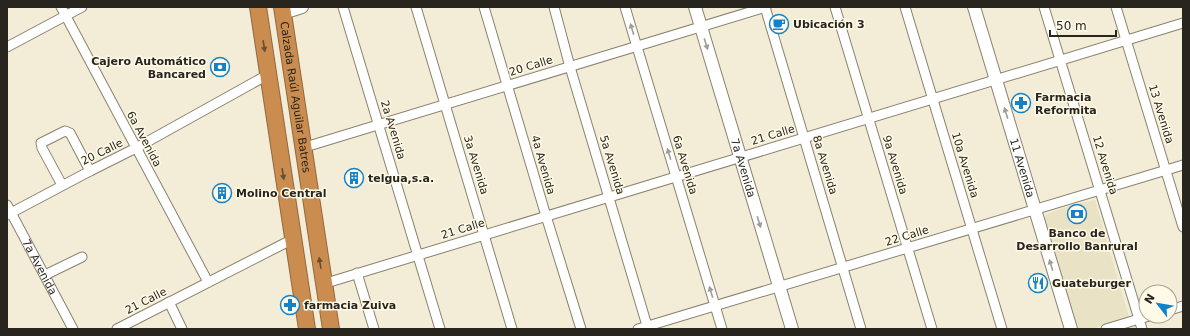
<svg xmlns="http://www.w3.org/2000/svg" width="1190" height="336" font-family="'DejaVu Sans',sans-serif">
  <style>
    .built { fill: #eae2c5 }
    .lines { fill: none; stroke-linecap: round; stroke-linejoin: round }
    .street-casing { stroke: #88826f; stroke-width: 11 }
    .secondary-casing { stroke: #88826f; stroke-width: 14 }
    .highway-casing { stroke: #91683e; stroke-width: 18 }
    .street { stroke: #fff; stroke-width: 9 }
    .secondary { stroke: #fff; stroke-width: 12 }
    .highway { stroke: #ca8c4f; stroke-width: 16 }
    .oneway { fill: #9e9d99 }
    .oneway2 { fill: #684e31 }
    .labels { text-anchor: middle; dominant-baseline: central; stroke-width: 3; stroke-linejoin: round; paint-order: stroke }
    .poi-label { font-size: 11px; font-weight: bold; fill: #27251d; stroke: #fffae8; text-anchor: start }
    .street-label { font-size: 11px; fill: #27251d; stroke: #fffae8 }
  </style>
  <rect width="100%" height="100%" fill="#f3edd7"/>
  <path class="built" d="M1095,200L1129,317L1092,329H1075L1043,221L1047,214L1069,206Z"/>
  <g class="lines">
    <g class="street-casing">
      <g id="street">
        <path d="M61,7L208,282"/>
        <path d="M343,7L440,329"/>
        <path d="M416,7L512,329"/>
        <path d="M484,7L546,216L581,329"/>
        <path d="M554,7L570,67L648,329"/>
        <path d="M625,7L722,329"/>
        <path d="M765,7L861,329"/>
        <path d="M835,7L932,329"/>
        <path d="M905,7L1002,329"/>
        <path d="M1044,7L1142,329"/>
        <path d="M1116,7L1183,227"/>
        <path d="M7,47L82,7"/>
        <path d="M302,148L766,7"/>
        <path d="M62,185L42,148L41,143L65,131L70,133L90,171"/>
        <path id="s1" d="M7,205L73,329"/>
        <path d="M7,215L90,171L136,148L269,74"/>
        <path d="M357,273L374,329"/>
        <path d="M45,275L82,257"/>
        <path d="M323,284L1183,23"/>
        <path d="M169,302L182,329"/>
        <path d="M1170,310L1183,306"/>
        <path d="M117,329L293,239"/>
        <path d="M638,329L1183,165"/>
        <path d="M1106,329L1149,316"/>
      </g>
    </g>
    <g class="secondary-casing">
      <g id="secondary">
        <path id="s2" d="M695,7L792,329"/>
        <path id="s3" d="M974,7L1071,329"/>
        <path d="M283,13L302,7"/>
      </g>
    </g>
    <g class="highway-casing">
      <g id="highway">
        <path d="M258,7L307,329"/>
        <path id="s4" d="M282,7L331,329"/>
      </g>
    </g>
    <use href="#street" class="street"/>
    <use href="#secondary" class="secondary"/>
    <use href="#highway" class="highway"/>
  </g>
  <defs><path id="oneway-solid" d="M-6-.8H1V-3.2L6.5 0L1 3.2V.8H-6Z"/></defs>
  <g class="oneway">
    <use href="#oneway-solid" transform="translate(632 29) rotate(-107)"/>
    <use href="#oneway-solid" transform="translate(706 44) rotate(73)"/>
    <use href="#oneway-solid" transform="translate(1006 113) rotate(-107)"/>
    <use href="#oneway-solid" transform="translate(669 154) rotate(-107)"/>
    <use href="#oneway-solid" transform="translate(759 222) rotate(73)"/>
    <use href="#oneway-solid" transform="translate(1051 265) rotate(-107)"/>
    <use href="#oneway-solid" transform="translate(711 292) rotate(-107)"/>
  </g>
  <g class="oneway2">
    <use href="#oneway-solid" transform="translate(264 46) rotate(81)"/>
    <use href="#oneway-solid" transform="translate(283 174) rotate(81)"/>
    <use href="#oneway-solid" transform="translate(320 263) rotate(-99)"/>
  </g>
  <defs>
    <g id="cafe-ring" transform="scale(1)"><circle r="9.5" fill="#fffae8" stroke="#1282cb" stroke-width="1.5"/><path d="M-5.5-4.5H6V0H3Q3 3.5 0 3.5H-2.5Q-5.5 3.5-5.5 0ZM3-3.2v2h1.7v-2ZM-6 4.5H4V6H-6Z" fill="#1282cb"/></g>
    <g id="bank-ring" transform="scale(1)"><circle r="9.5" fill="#fffae8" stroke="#1282cb" stroke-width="1.5"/><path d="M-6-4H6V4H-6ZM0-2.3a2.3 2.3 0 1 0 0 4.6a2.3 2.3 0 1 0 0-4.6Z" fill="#1282cb"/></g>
    <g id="pharmacy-ring" transform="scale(1)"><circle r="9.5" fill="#fffae8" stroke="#1282cb" stroke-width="1.5"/><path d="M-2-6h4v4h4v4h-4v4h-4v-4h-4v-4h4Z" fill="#1282cb"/></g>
    <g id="building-ring" transform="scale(1)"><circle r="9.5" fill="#fffae8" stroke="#1282cb" stroke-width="1.5"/><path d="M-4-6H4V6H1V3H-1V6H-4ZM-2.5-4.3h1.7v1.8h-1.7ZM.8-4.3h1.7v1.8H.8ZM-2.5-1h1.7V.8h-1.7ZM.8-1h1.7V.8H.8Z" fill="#1282cb"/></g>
    <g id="restaurant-ring" transform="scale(1)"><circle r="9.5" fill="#fffae8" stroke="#1282cb" stroke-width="1.5"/><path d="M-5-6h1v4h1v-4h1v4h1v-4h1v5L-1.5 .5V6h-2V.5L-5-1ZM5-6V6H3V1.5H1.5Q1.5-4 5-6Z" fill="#1282cb"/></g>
  </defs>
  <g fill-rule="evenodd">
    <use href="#cafe-ring" x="779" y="24"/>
    <use href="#bank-ring" x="220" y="67"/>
    <use href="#pharmacy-ring" x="1021" y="103"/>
    <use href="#building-ring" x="354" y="178"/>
    <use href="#building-ring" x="222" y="193"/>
    <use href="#bank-ring" x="1077" y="214"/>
    <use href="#restaurant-ring" x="1038" y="283"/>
    <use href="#pharmacy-ring" x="290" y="305"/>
  </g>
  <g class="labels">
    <g class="poi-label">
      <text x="793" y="24">Ubicación 3</text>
      <text x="206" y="61" text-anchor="end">Cajero Automático<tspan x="206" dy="13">Bancared</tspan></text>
      <text x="1035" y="97">Farmacia<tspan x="1035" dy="13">Reformita</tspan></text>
      <text x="368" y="178">telgua,s.a.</text>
      <text x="236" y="193">Molino Central</text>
      <text x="1077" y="233" text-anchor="middle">Banco de<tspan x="1077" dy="13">Desarrollo Banrural</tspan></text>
      <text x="1052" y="283">Guateburger</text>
      <text x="304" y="305">farmacia Zuiva</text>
    </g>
    <g class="street-label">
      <text transform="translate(531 66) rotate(-17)">20 Calle</text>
      <text stroke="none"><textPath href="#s4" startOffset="91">Calzada Raúl Aguilar Batres</textPath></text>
      <text transform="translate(1161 114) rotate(73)">13 Avenida</text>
      <text transform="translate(393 130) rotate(73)">2a Avenida</text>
      <text transform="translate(773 135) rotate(-17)">21 Calle</text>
      <text transform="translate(144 139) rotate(62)">6a Avenida</text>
      <text transform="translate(102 152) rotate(-26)">20 Calle</text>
      <text transform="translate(476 165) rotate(73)">3a Avenida</text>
      <text transform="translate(543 165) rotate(74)">4a Avenida</text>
      <text transform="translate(612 165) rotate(73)">5a Avenida</text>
      <text transform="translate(685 165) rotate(73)">6a Avenida</text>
      <text transform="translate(825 165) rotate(73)">8a Avenida</text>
      <text transform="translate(895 165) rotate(73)">9a Avenida</text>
      <text transform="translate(965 165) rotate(73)">10a Avenida</text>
      <text transform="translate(1105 165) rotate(73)">12 Avenida</text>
      <text stroke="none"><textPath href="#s2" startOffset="168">7a Avenida</textPath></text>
      <text stroke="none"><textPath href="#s3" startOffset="168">11 Avenida</textPath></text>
      <text transform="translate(463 229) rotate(-17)">21 Calle</text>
      <text transform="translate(907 236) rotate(-17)">22 Calle</text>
      <text stroke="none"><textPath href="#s1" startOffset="70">7a Avenida</textPath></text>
      <text transform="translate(146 301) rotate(-27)">21 Calle</text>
    </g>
  </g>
  <rect width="1190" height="336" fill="none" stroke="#27251d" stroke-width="16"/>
  <g transform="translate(1158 304) rotate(301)"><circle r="19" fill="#fffae8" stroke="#a9a597"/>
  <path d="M0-3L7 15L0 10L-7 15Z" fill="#1282cb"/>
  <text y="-6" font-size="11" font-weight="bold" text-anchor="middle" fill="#27251d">N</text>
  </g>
  <path d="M1050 30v6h66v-6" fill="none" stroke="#27251d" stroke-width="2"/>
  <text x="1056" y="30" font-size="12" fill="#27251d" stroke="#fffae8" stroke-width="3" paint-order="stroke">50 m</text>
</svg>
